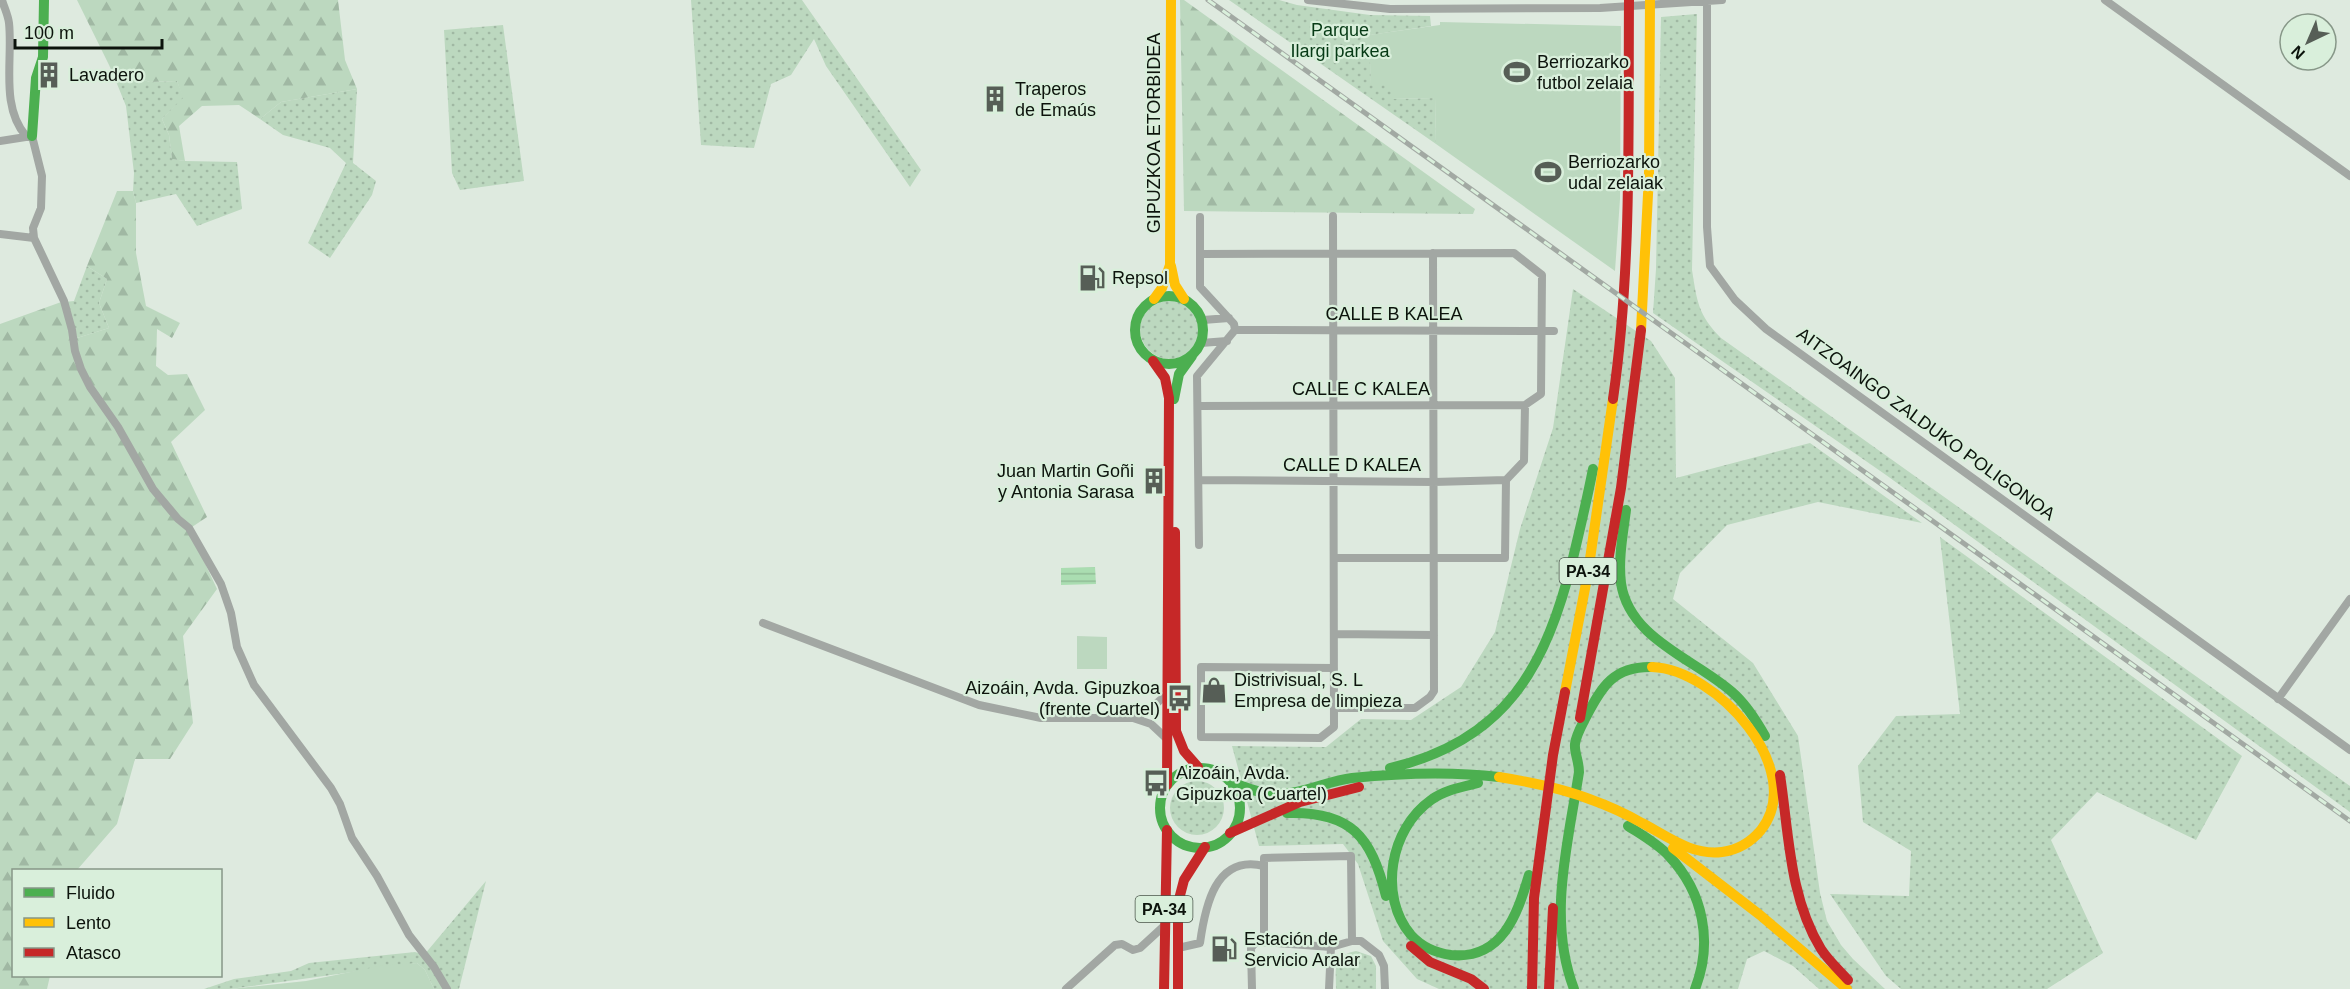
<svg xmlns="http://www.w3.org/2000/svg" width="2350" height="989" font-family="Arial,sans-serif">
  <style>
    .green { fill: url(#green-dots) }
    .forest { fill: url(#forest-firs) }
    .pitch { fill: #bcd8bf }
    .water { fill: url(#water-rules) }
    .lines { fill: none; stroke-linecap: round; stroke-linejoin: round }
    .street { stroke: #a2a7a3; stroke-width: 8 }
    .fast { stroke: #4caf50; stroke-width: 10 }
    .slow { stroke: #ffc107; stroke-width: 10 }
    .jam { stroke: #c62828; stroke-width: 10 }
    .rail-casing { stroke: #a2a9a3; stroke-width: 5 }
    .rail { stroke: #d9efdb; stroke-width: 3; stroke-dasharray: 9; stroke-linecap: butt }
    .labels { text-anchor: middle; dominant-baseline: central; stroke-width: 4.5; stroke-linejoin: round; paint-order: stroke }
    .shield { fill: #d9efdb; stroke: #4a554a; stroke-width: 1.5 }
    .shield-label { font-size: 16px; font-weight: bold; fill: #0c130c }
    .park-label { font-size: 18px; fill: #063a15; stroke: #d9efdb }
    .poi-label { font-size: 18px; fill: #0c130c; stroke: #d9efdb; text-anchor: start }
    .street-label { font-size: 18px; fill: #0c130c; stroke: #d9efdb }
  </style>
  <defs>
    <pattern id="green-dots" width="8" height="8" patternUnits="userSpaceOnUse" patternTransform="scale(1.5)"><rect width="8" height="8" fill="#bcd8bf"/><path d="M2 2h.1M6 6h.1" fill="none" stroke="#a0b8a3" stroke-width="1.8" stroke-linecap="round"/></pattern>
    <pattern id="forest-firs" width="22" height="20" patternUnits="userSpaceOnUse" patternTransform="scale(1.5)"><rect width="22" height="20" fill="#bcd8bf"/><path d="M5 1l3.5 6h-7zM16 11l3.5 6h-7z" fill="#a0b8a3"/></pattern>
    <pattern id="water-rules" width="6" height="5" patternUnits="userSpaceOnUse" patternTransform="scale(1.5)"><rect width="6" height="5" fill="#aaddb1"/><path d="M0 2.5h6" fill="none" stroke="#91bd97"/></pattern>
  </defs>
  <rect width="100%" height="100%" fill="#deeadf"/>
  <path class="green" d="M691,0H802L921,170L910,187L826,66L814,39L791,75L771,84L754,148L701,145Z
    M1229,0H1279L1297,5L1370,15L1430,16L1431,26L1370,35L1371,85H1392L1393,99L1435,98L1436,144Z
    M1697,14L1692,270C1697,301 1698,315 1721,338L2350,786V812L1886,475L1653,313L1656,269L1661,17Z
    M503,25L524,181L460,190L452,173L444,30Z
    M111,69L150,82L177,81L184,98L162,119L169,135L172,159L185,161L237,162L242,209L197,226L176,194L136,203L133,191L134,173L126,106Z
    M357,89L353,163L376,181L372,195L330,258L308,243L346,163L330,148L283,135L260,119L281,102Z
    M87,266L107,279L99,303L109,328L77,338L65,302L74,301Z
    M1573,289L1651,341L1675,378L1676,478L1810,443L1922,523L1818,502L1727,525L1680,573L1673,599L1753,663L1798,736L1820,893L1827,921L1841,945L1853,959L1885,989H1819L1793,966L1764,951L1747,959L1738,989H1439L1417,979L1383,941L1358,864L1343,844L1259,846L1232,746L1326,747L1361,719L1411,720L1461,687L1495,632L1520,529L1553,428Z
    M1140 329a30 30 0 1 1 60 0a30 30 0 1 1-60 0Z
    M1940,537L2242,756L2196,840L2097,792L2051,840L2103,953L2047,989H1901L1886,976L1830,894L1909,896L1911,851L1863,822L1858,766L1896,716L1960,714Z
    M1170 808a27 27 0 1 1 54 0a27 27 0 1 1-54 0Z
    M486,881L459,989H434L425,970L417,963L230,989H204L234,979L291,971L309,963L415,952L424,955Z
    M1356,951L1371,956L1376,966V989H1336C1336,968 1332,956 1356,951Z"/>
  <path class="forest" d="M77,0H338L345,60L357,89L281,102L260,119L239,105L202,106L179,126L185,161L172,159L169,135L162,119L183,98L177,81L150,82L111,69Z
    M1180,0H1184L1475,209L1473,214L1184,211Z
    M117,191H133L136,203V253L146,306L180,323L172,338L157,329L156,366L168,375L187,374L205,410L171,442L207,517L189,529L217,589L183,636L193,723L170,759H135L117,824L77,870H14V976H50L47,989H0V324L64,301L77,338L109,328L99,303L107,279L87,266Z"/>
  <path class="pitch" d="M1440,22L1621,26L1620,199L1615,271L1436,144L1435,98L1392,99V85H1371L1369,35L1440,25Z
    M1077,636L1107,637V669H1077Z
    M417,963L425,970L434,989H230L306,981L380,966Z"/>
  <path class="water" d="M1095,567L1096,584L1061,585V568Z"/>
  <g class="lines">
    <path class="street" d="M2,0C4,7 8,15 9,23C13,60 0,106 26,136
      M1308,0L1390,9L1600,8L1722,0
      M1707,0V227L1710,266L1735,300L1766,329L2350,750
      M2105,0L2350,176
      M0,141L32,136L42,176L41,208L33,228L34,238L64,301L72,330L75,351L81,369L90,387L118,427L153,489L178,519L189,528L221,584L231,613L237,647L254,685L331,788L340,804L352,838L377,876L409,935L434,967L447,989
      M1333,216L1334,727L1320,738L1201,737V667L1334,668
      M0,234L34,238
      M1200,254L1514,253L1542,275L1541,394L1525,405L1524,461L1506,480L1505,558H1334
      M1203,320L1229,318
      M1235,330L1554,331
      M1201,343L1227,341
      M1198,406L1525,405
      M1199,480L1434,482L1506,480
      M1199,545L1197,376L1235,330L1234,324L1200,287V217
      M763,623L979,705L1041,718H1133L1151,724L1167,739
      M1334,634L1434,635
      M2278,699L2350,599
      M1334,708H1415L1430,697L1434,691L1433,253
      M1134,717L1148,711L1167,694
      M1264,942V858L1351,856L1352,941
      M1178,948L1200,943C1205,907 1215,854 1264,866
      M1066,989L1115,945L1122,944L1133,950L1140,948L1164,926
      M1252,989L1251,948L1255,943L1264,942L1331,947L1352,941H1361L1379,955L1384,966L1385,989
      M1329,989L1331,947"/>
    <path class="fast" d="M32,136L36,78L43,57L44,0
      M1135 330a34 34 0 1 1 68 0a34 34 0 1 1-68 0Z
      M1174,399L1179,374L1192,356
      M1626,510C1623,534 1618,559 1621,583C1629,639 1695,659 1732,692C1746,704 1756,720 1765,736
      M1390,768C1506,741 1546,667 1573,558C1580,529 1587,499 1593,469
      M1160 808a40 40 0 1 1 80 0a40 40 0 1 1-80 0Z
      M1231,782C1245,787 1260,794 1275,794C1301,795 1327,781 1352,778C1401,773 1450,771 1499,777
      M1478,783C1462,787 1445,790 1431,800C1390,829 1378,896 1411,935C1421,946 1436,953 1451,955C1502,960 1517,915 1529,875
      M1287,813C1351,811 1371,836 1386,896
      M1628,826C1642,835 1658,844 1669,856C1704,893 1713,943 1695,989
      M1574,989C1547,918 1568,844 1579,772C1579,761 1574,752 1575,744C1576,735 1582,725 1586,717C1602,686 1614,666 1652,667"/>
    <path class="slow" d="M1171,266L1175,285L1184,299
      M1154,299L1162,288L1170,265L1171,0
      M1641,330L1649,175L1650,0
      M1565,692L1588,573L1613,399
      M1499,777C1531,782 1562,788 1592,800C1609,806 1626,814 1642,823C1667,836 1692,856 1722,852C1737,850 1751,842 1761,830C1808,770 1716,669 1652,667
      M1673,848L1760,915L1847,989"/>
    <path class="jam" d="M1153,361L1165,378L1169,398L1167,785
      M1613,399C1632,267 1628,133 1629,0
      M1175,532L1176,731L1184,751L1198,767
      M1580,718L1621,488L1641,330
      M1780,775C1789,833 1789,897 1821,949C1828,960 1839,970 1848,980
      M1230,833L1300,802L1359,787
      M1411,946L1430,962L1471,979L1484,989
      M1164,989L1167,830
      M1178,989V903L1184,880L1205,847
      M1532,989L1534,898L1553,755L1565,692
      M1549,989L1553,908"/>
    <g class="rail-casing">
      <path id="rail" d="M1208,0L2350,821"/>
    </g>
    <use href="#rail" class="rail"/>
  </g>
  <defs>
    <g id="stadium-bare" transform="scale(2.07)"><path d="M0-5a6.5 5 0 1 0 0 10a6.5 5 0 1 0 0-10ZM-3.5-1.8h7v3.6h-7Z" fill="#565e56" stroke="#d9efdb" stroke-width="2.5" paint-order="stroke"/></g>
    <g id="building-bare" transform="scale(2.07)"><path d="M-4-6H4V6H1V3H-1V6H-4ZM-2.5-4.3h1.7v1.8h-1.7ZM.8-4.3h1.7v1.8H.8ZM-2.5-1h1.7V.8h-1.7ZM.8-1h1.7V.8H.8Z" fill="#565e56" stroke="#d9efdb" stroke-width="2.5" paint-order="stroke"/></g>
    <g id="fuel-bare" transform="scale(2.07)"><path d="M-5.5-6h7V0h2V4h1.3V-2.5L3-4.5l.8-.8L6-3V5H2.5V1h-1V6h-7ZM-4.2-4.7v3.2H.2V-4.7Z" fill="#565e56" stroke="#d9efdb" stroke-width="2.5" paint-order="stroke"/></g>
    <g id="shop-bare" transform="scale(2.07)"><path d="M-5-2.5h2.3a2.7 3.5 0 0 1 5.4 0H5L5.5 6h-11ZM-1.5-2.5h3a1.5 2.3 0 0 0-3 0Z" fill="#565e56" stroke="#d9efdb" stroke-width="2.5" paint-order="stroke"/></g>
    <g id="bus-bare" transform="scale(2.07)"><path d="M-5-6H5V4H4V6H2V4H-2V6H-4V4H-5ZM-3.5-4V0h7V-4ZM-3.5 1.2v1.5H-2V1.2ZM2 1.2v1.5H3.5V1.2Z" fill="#565e56" stroke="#d9efdb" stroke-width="2.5" paint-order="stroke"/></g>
  </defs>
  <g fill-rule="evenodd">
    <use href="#stadium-bare" x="1517" y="72"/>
    <use href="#building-bare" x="49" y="75"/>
    <use href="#building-bare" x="995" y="99"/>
    <use href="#stadium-bare" x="1548" y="172"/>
    <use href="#fuel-bare" x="1092" y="278"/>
    <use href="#building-bare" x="1154" y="481"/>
    <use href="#shop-bare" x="1214" y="690"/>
    <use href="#bus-bare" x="1180" y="698"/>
    <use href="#bus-bare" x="1156" y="783"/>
    <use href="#fuel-bare" x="1224" y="949"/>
  </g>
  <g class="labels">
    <g class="shield">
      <rect x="1559.5" y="558" width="57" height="26" rx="4.5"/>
      <rect x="1135.5" y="896" width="57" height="26" rx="4.5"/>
    </g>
    <g class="shield-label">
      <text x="1588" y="571">PA-34</text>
      <text x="1164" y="909">PA-34</text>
    </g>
    <g class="park-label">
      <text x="1340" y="30">Parque<tspan x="1340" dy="21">Ilargi parkea</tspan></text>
    </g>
    <g class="poi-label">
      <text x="1537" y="62">Berriozarko<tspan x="1537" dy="21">futbol zelaia</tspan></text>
      <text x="69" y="75">Lavadero</text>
      <text x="1015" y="89">Traperos<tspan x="1015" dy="21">de Emaús</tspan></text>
      <text x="1568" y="162">Berriozarko<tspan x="1568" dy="21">udal zelaiak</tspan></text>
      <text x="1112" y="278">Repsol</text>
      <text x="1134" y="471" text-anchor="end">Juan Martin Goñi<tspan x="1134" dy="21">y Antonia Sarasa</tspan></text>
      <text x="1234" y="680">Distrivisual, S. L<tspan x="1234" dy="21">Empresa de limpieza</tspan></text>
      <text x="1160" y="688" text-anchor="end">Aizoáin, Avda. Gipuzkoa<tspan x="1160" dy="21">(frente Cuartel)</tspan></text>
      <text x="1176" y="773">Aizoáin, Avda.<tspan x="1176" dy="21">Gipuzkoa (Cuartel)</tspan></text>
      <text x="1244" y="939">Estación de<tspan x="1244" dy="21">Servicio Aralar</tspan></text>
    </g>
    <g class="street-label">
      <text transform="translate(1154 133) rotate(-90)">GIPUZKOA ETORBIDEA</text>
      <text x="1394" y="314">CALLE B KALEA</text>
      <text x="1361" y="389">CALLE C KALEA</text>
      <text transform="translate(1926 424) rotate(36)">AITZOAINGO ZALDUKO POLIGONOA</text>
      <text x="1352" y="465">CALLE D KALEA</text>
    </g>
  </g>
  <rect x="12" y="869" width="210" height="108" fill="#d9efdb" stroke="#879788" stroke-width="1.5"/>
  <rect x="24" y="888" width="30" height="9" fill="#4caf50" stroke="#879788" stroke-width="1.5"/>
  <text x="66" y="899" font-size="18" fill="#0c130c">Fluido</text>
  <rect x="24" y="918" width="30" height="9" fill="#ffc107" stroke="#879788" stroke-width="1.5"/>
  <text x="66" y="929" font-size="18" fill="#0c130c">Lento</text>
  <rect x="24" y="948" width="30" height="9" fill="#c62828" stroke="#879788" stroke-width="1.5"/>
  <text x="66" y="959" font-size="18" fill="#0c130c">Atasco</text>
  <g transform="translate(2308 42) rotate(224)"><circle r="28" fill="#d9efdb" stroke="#879788" stroke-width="1.5"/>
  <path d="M0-4.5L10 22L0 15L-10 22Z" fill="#565e56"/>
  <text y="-9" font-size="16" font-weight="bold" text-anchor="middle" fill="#0c130c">N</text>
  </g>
  <path d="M15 39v9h147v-9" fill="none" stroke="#0c130c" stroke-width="3"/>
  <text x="24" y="39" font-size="18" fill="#0c130c" stroke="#d9efdb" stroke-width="4.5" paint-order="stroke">100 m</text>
</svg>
